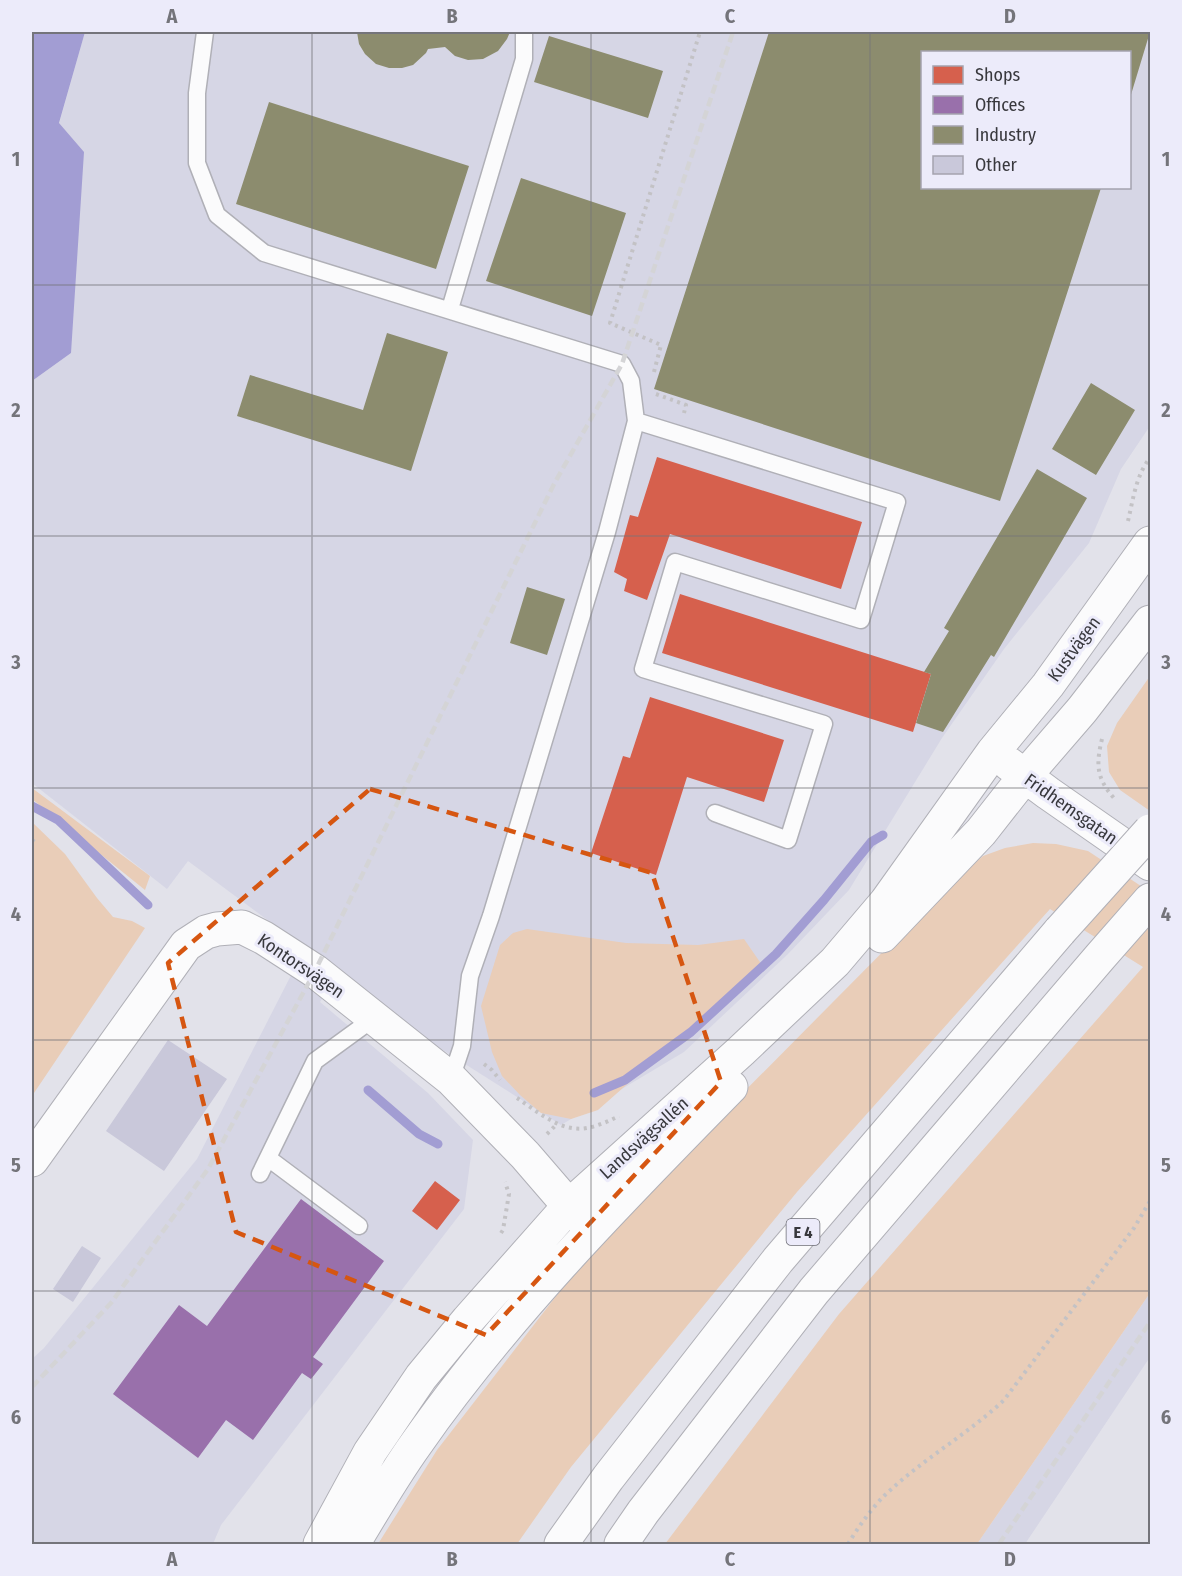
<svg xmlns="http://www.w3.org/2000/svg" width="1182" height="1576" font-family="'Fira Sans Condensed',sans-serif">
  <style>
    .built { fill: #d6d6e5; fill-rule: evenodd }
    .green { fill: #e9cdb8 }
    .water { fill: #a29dd3 }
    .shops { fill: #d6604d }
    .offices { fill: #9970ab }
    .industry { fill: #8c8c6e }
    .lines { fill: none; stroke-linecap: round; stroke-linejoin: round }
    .stream { stroke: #a29dd3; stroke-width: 9 }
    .building { fill: #c9c8da }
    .lane-casing { stroke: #b0b0b7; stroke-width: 19 }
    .street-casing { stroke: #b0b0b7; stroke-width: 35 }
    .secondary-casing { stroke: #b0b0b7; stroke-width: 35 }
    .highway-casing { stroke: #b0b0b7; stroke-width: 35 }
    .path { stroke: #c3c2c5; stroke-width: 4; stroke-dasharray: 3 4.5; stroke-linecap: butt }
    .lane { stroke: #fbfbfc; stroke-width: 16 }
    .street { stroke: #fbfbfc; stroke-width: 33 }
    .secondary { stroke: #fbfbfc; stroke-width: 33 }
    .highway { stroke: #fbfbfc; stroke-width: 33 }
    .rail { stroke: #d4d4d6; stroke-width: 4.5; stroke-dasharray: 9 4.5; stroke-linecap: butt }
    .highway-bridge-casing { stroke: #b0b0b7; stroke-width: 35; stroke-linecap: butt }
    .highway-bridge { stroke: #fbfbfc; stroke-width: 33 }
    .marked { fill: none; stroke: #d65611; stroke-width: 4.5; stroke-dasharray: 12 8; stroke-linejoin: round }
    .grid { fill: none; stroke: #74747a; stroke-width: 1.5; stroke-opacity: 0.55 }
    .labels { text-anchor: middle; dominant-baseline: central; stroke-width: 6; stroke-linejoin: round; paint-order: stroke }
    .shield { fill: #ecebfa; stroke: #6e6e76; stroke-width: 1.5 }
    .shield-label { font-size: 16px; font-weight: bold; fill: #38383d }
    .street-label { font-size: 18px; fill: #38383d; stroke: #ecebfa }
    .neatline { fill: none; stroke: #74747a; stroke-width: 2 }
    .grid-label { font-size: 20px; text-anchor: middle; font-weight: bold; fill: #74747a }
  </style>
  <rect width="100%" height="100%" fill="#e2e2ea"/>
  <path class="built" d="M85,32H1150V426L1121,469L1089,543L1004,649L942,738L849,890L787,955L684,1052L561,1125L435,1045L336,972L320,1002L428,1093L473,1140L464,1209L221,1525L213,1544H32V1359L44,1348L197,1159L305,948L188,861L167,889L32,783V381L71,353L59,124ZM922,52H1130V188H922Z
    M1150,1293V1357L1025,1544H977Z"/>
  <path class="green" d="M1150,676V811L1120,790L1109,772L1107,746L1117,723Z
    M32,788L150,876L145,890L32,799Z
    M32,822L65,854L97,898L113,917L132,921L145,928L32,1096Z
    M1033,843L1056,844L1088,851L1150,892V1293L977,1544H665L839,1314L1143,967L1050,909L797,1192L571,1467L517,1544H378L437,1450L608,1229L945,889L983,856L1005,848Z
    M527,929L626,943L698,945L744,939L762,965L598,1110L571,1119L541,1113L520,1095L502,1076L492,1052L481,1006L500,945L513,933Z"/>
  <path class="water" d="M32,32H85L59,123L84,152L71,353L32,381Z"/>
  <path class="shops" d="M657,457L862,522L841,589L670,534L647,600L624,591L627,579L614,572L630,515L638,517Z
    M680,594L931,674L913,732L662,653Z
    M650,697L784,740L764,802L687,777L656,875L591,853L623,756L630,758Z
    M435,1181L460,1200L437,1230L412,1211Z"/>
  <path class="offices" d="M301,1199L384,1261L313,1357L323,1364L311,1379L302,1373L253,1440L226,1420L198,1458L113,1394L179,1305L207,1326Z"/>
  <path class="industry" d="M357,32H510L507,39L498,51L483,59L468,60L455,56L445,47L428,49L426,53L413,65L402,68H389L376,64L365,54L359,44Z
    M769,32H1150L1130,98V52H922V188H1101L1000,501L654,389Z
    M549,36L663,71L648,118L534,82Z
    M269,102L469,166L436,269L236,204Z
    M521,178L626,213L592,316L486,281Z
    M387,333L448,352L411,471L237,416L250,375L363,410Z
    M1091,383L1135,410L1096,475L1052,449Z
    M1037,469L1087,498L994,657L991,655L943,732L916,723L931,674L924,672L949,631L944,628Z
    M527,587L565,599L547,655L510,643Z"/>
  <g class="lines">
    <path class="stream" d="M32,806L58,820L148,905
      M368,1090L419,1134L438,1144
      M594,1093L625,1080L691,1032L776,954L824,900L871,842L883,835"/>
  </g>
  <path class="building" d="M168,1040L227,1079L164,1171L106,1131Z
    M82,1246L101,1258L73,1302L53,1289Z"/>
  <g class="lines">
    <g class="lane-casing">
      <path id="lane" d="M205,32L197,93V163L217,215L264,253L622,364L631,381L636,421L607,532L491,916L470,976L462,1046L451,1079
        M450,309L524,59V32
        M636,421L897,502L861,620L675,562L643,669L824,724L788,840L715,813
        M268,1158L359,1226
        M260,1174L315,1061L374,1018"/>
    </g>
    <g class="street-casing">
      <path id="street" d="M32,1160L186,945L206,932L217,929L242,927L264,938L315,971L451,1079L525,1155L569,1206L588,1225"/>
    </g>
    <g class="secondary-casing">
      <path id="secondary" d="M1009,764L1048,793L1150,864
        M882,936L981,832L1025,776L1082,710L1150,622
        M320,1544L370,1452L421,1377L468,1320L569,1206L741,1051L835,962L886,902L993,752L1048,685L1150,543
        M353,1544C373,1511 393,1476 416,1444C506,1315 621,1199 731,1087"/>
    </g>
    <g class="highway-casing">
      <path id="highway" d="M561,1544L608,1478L778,1260L1060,931
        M621,1544L643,1512L814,1291L1100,957L1150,900"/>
    </g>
    <path class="path" d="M654,372L661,345L610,323L700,32
      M656,394L686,405L684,413
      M1128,521C1133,500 1136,475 1150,458
      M1102,739C1096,764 1096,778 1114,798
      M32,840L38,844
      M484,1064L492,1070L500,1080
      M517,1098C537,1111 561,1133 587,1128C598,1126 609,1121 619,1116
      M547,1134L557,1124
      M501,1233L503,1230L509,1194L505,1182
      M848,1544C857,1529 871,1509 884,1496C921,1460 967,1435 1004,1400L1134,1228L1150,1201"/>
    <use href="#lane" class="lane"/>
    <use href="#street" class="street"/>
    <use href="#secondary" class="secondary"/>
    <use href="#highway" class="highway"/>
    <path class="rail" d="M32,1387L111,1303L208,1169L315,971L554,484L622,364L733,32
      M999,1544L1150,1322"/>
    <g class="highway-bridge-casing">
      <path id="highway-bridge" d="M1060,931L1150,831"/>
    </g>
    <use href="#highway-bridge" class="highway-bridge"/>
  </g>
  <path class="marked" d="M370,789L652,873L721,1082L486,1335L236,1232L168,963Z"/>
  <path class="grid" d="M312,32V1544M591,32V1544M870,32V1544M32,285H1150M32,536H1150M32,788H1150M32,1040H1150M32,1291H1150"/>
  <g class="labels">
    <rect class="shield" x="786.5" y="1219" width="33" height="26" rx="4.5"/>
    <g class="shield-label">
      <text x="803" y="1232">E 4</text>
    </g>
    <g class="street-label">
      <text transform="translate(1074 649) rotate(-54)">Kustvägen</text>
      <text transform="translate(1071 809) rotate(35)">Fridhemsgatan</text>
      <text transform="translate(301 966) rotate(34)">Kontorsvägen</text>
      <text transform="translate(644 1138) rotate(-42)">Landsvägsallén</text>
    </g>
  </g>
  <rect width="1182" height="1576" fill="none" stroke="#ecebfa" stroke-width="66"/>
  <rect x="921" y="51" width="210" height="138" fill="#ecebfa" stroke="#a4a3ae" stroke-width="1.5"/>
  <rect x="933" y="66" width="30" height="18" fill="#d6604d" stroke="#a4a3ae" stroke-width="1.5"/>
  <text x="975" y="81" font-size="18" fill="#38383d">Shops</text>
  <rect x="933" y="96" width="30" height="18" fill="#9970ab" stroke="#a4a3ae" stroke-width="1.5"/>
  <text x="975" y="111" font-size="18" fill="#38383d">Offices</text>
  <rect x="933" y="126" width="30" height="18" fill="#8c8c6e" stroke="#a4a3ae" stroke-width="1.5"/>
  <text x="975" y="141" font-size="18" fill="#38383d">Industry</text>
  <rect x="933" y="156" width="30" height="18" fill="#c9c8da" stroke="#a4a3ae" stroke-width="1.5"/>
  <text x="975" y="171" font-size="18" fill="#38383d">Other</text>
  <rect x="33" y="33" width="1116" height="1510" class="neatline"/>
  <g class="grid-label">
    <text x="172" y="23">A</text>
    <text x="452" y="23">B</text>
    <text x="730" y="23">C</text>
    <text x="1010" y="23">D</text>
    <text x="16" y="166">1</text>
    <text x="1166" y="166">1</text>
    <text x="16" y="417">2</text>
    <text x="1166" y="417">2</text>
    <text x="16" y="669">3</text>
    <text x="1166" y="669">3</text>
    <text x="16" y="921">4</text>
    <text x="1166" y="921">4</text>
    <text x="16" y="1172">5</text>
    <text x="1166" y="1172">5</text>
    <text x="16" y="1424">6</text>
    <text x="1166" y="1424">6</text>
    <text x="172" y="1566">A</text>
    <text x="452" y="1566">B</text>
    <text x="730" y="1566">C</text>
    <text x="1010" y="1566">D</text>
  </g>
</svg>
